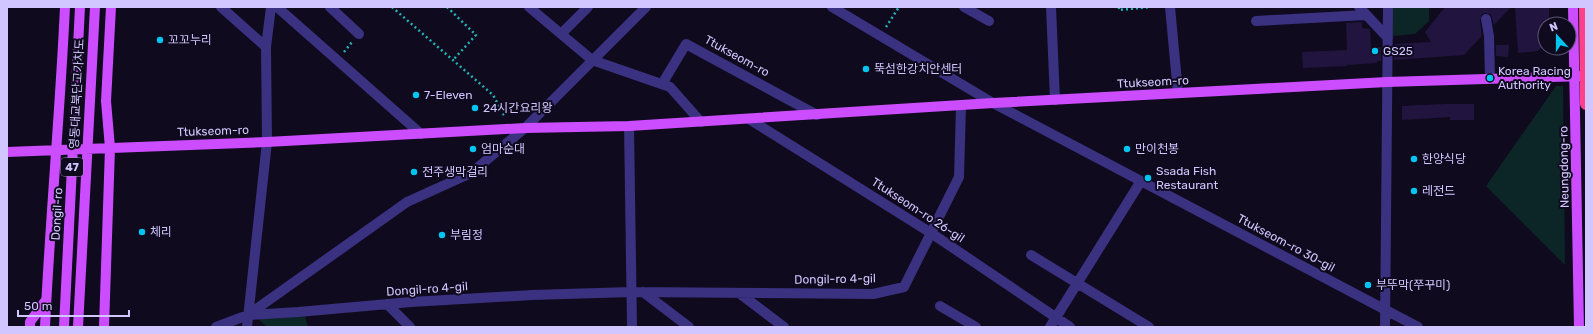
<svg xmlns="http://www.w3.org/2000/svg" width="1593" height="334" font-family="Rubik,'Noto Sans KR',sans-serif">
  <style>
    .green { fill: #0c2627 }
    .building { fill: #21143f }
    .lines { fill: none; stroke-linecap: round; stroke-linejoin: round }
    .path { stroke: #23b3b6; stroke-width: 2.5; stroke-dasharray: 2 3; stroke-linecap: butt }
    .minor { stroke: #3a3180; stroke-width: 10 }
    .major { stroke: #cb4dff; stroke-width: 10 }
    .highway { stroke: #ff418c; stroke-width: 12 }
    .poi-dot { fill: #00c5f1; stroke: #0f0a1d; stroke-width: 1.5 }
    .labels { text-anchor: middle; dominant-baseline: central; stroke-width: 4; stroke-linejoin: round; paint-order: stroke }
    .shield { fill: #0f0a1d; stroke: #978ebb; stroke-width: 1 }
    .shield-label { font-size: 11px; font-weight: bold; fill: #d1c6ff }
    .poi-label { font-size: 12px; fill: #d1c6ff; stroke: #0f0a1d; text-anchor: start }
    .street-label { font-size: 12px; fill: #d1c6ff; stroke: #0f0a1d }
  </style>
  <rect width="100%" height="100%" fill="#0f0a1d"/>
  <path class="green" d="M1393,7H1429V21L1415,34L1392,36Z
    M1556,86H1563L1565,265L1486,186Z
    M305,316L308,327H267L257,318Z"/>
  <path class="building" d="M1445,7H1511L1494,25L1491,15L1485,13L1482,14L1480,20L1482,36L1464,55L1394,60L1395,44L1431,42L1425,32Z
    M1515,7H1549V24H1545V43L1538,51L1518,53Z
    M1362,22V28L1370,29L1371,48L1381,47V61H1377V63L1347,65V66L1303,68L1302,52L1347,50L1346,23Z
    M1496,45H1509L1508,57L1496,56Z
    M1445,104H1474V120H1450V117L1402,120V106Z"/>
  <g class="lines">
    <path class="path" d="M392,7L493,95L505,117
      M447,7L476,35L453,60
      M1119,7V10L1150,7
      M886,27L899,7
      M344,52L352,42"/>
    <path class="minor" d="M221,7L266,47
      M277,7L421,134
      M330,7L359,34
      M529,7L592,60L670,87L701,122
      M832,7L993,103L1418,327
      M964,7L989,21
      M1051,7L1055,100
      M1170,7L1178,93
      M1359,7L1388,38
      M1486,19L1489,36L1490,78
      M1256,21L1366,15
      M561,34L588,7
      M662,84L686,44L817,115
      M749,119L931,233L1070,327
      M629,126L632,327
      M1031,255L1149,327
      M643,292L689,327
      M739,293L784,327
      M387,304L410,327
      M940,306L976,327
      M248,315L407,202L471,173L525,128L646,7
      M216,327L248,315L298,312L411,302L532,295L631,292L873,294L904,287L959,177L961,106
      M247,327L267,142L266,47L271,7
      M1050,327L1141,181
      M1385,327L1388,7"/>
    <path class="major" d="M1573,7L1579,327
      M7,152L267,142L525,128L629,126L993,103L1387,82L1586,76
      M30,327V322L46,300
      M45,327C50,220 60,114 65,7
      M64,327L80,7
      M78,327L95,7
      M104,327L110,148L106,101L111,7"/>
    <path class="highway" d="M1585,7L1586,104"/>
  </g>
  <g class="poi-dot">
    <circle cx="160" cy="40" r="4"/>
    <circle cx="1375" cy="51" r="4"/>
    <circle cx="866" cy="69" r="4"/>
    <circle cx="1490" cy="78" r="4"/>
    <circle cx="416" cy="95" r="4"/>
    <circle cx="475" cy="108" r="4"/>
    <circle cx="473" cy="149" r="4"/>
    <circle cx="1127" cy="149" r="4"/>
    <circle cx="1414" cy="159" r="4"/>
    <circle cx="414" cy="172" r="4"/>
    <circle cx="1148" cy="178" r="4"/>
    <circle cx="1414" cy="191" r="4"/>
    <circle cx="142" cy="232" r="4"/>
    <circle cx="442" cy="235" r="4"/>
    <circle cx="1368" cy="285" r="4"/>
  </g>
  <g class="labels">
    <rect class="shield" x="61" y="158" width="22" height="18" rx="3"/>
    <g class="shield-label">
      <text x="72" y="167">47</text>
    </g>
    <g class="poi-label">
      <text x="168" y="40">꼬꼬누리</text>
      <text x="1383" y="51">GS25</text>
      <text x="874" y="69">뚝섬한강치안센터</text>
      <text x="1498" y="71">Korea Racing<tspan x="1498" dy="14">Authority</tspan></text>
      <text x="424" y="95">7-Eleven</text>
      <text x="483" y="108">24시간요리왕</text>
      <text x="481" y="149">엄마순대</text>
      <text x="1135" y="149">만이천봉</text>
      <text x="1422" y="159">한양식당</text>
      <text x="1156" y="171">Ssada Fish<tspan x="1156" dy="14">Restaurant</tspan></text>
      <text x="422" y="172">전주생막걸리</text>
      <text x="1422" y="191">레전드</text>
      <text x="150" y="232">체리</text>
      <text x="450" y="235">부림정</text>
      <text x="1376" y="285">부뚜막(쭈꾸미)</text>
    </g>
    <g class="street-label">
      <text transform="translate(737 56) rotate(29)">Ttukseom-ro</text>
      <text transform="translate(1153 82) rotate(-3)">Ttukseom-ro</text>
      <text transform="translate(77 94) rotate(-87)">영동대교북단고가차도</text>
      <text transform="translate(213 131) rotate(-2)">Ttukseom-ro</text>
      <text transform="translate(1564 167) rotate(-91)">Neungdong-ro</text>
      <text transform="translate(918 210) rotate(33)">Ttukseom-ro 26-gil</text>
      <text transform="translate(57 214) rotate(-87)">Dongil-ro</text>
      <text transform="translate(1286 243) rotate(28)">Ttukseom-ro 30-gil</text>
      <text transform="translate(835 279) rotate(-1)">Dongil-ro 4-gil</text>
      <text transform="translate(427 289) rotate(-4)">Dongil-ro 4-gil</text>
    </g>
  </g>
  <rect width="1593" height="334" fill="none" stroke="#d1c6ff" stroke-width="16"/>
  <g transform="translate(1557 36) rotate(339)"><circle r="19" fill="#0f0a1d" stroke="#5d5577"/>
  <path d="M0-3L7 15L0 10L-7 15Z" fill="#00c5f1"/>
  <text y="-6" font-size="11" font-weight="bold" text-anchor="middle" fill="#d1c6ff">N</text>
  </g>
  <path d="M18 310v6h111v-6" fill="none" stroke="#d1c6ff" stroke-width="2"/>
  <text x="24" y="310" font-size="12" fill="#d1c6ff" stroke="#0f0a1d" stroke-width="3" paint-order="stroke">50 m</text>
</svg>
